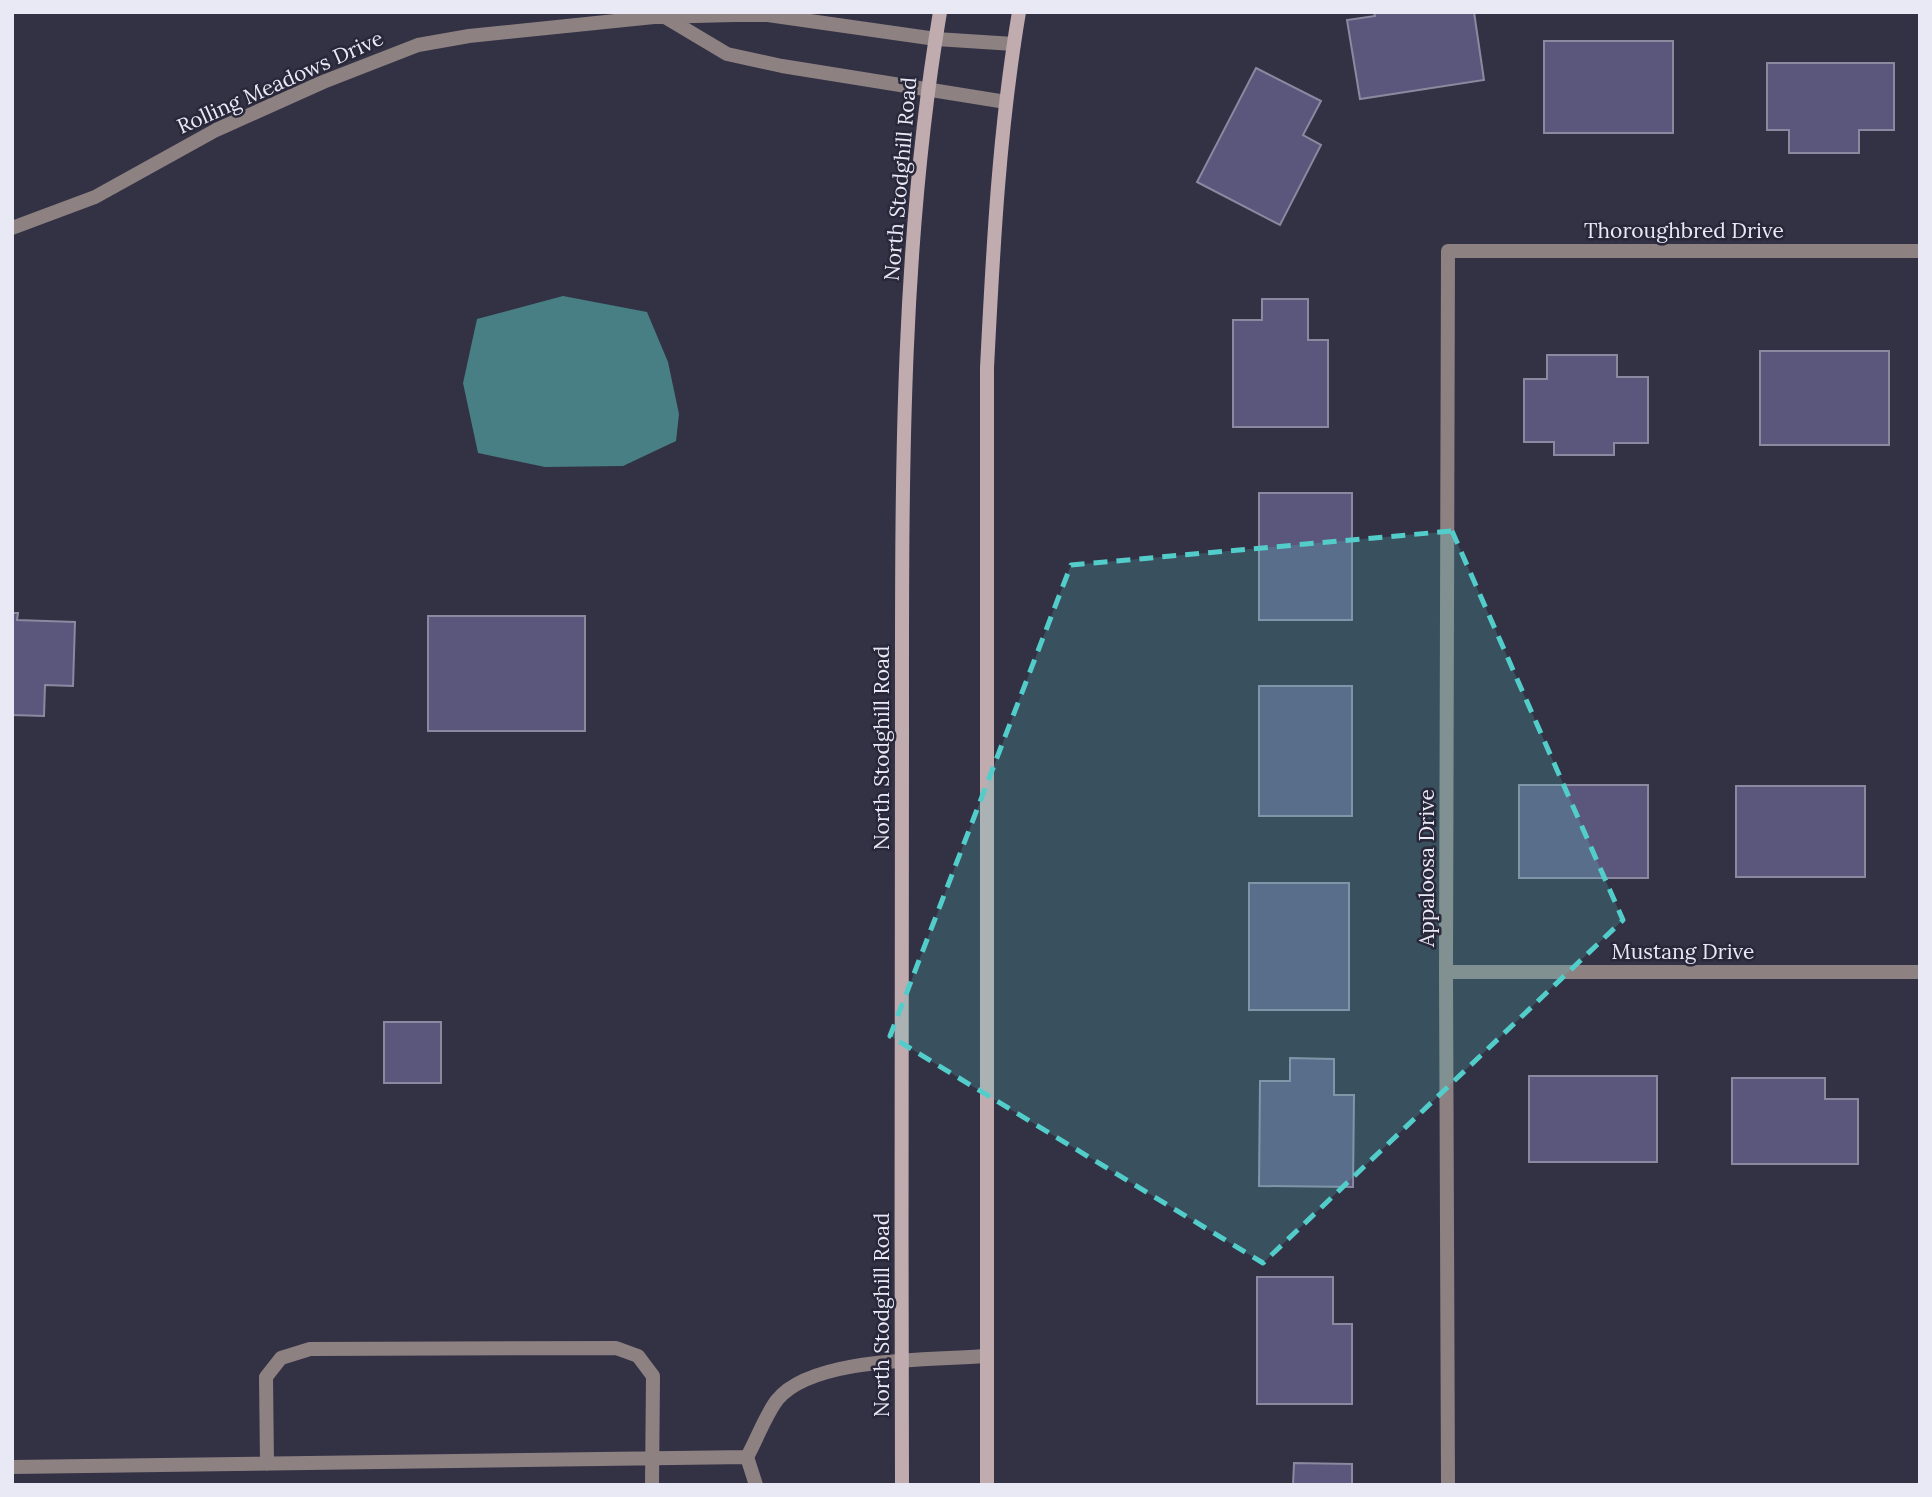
<svg xmlns="http://www.w3.org/2000/svg" width="1932" height="1497" font-family="Lora,serif">
  <style>
    .water { fill: #487f84 }
    .building { fill: #5b577c; stroke: #8b89a0; stroke-width: 2 }
    .lines { fill: none; stroke-linecap: round; stroke-linejoin: round }
    .lane { stroke: #8d8182; stroke-width: 14 }
    .street { stroke: #8d8182; stroke-width: 14 }
    .secondary { stroke: #c0acaf; stroke-width: 14 }
    .marked { fill: #53cdca; fill-opacity: 0.2; stroke: #53cdca; stroke-width: 5; stroke-dasharray: 14 9; stroke-linejoin: round }
    .labels { text-anchor: middle; dominant-baseline: central; stroke-width: 5; stroke-linejoin: round; paint-order: stroke }
    .street-label { font-size: 21px; fill: #e9e8f5; stroke: #29273a }
  </style>
  <rect width="100%" height="100%" fill="#333144"/>
  <path class="water" d="M563,296L647,312L668,362L679,414L676,441L623,466L545,467L478,453L463,383L477,319Z"/>
  <path class="building" d="M1374,12H1474L1484,80L1360,99L1347,20L1375,16Z
    M1544,41H1673V133H1544Z
    M1767,63H1894V130H1859V153H1789V130H1767Z
    M1256,68L1321,101L1303,135L1321,145L1280,225L1197,182Z
    M1262,299H1308V340H1328V427H1233V320H1262Z
    M1760,351H1889V445H1760Z
    M1547,355H1617V377H1648V443H1614V455H1554V442H1524V379H1547Z
    M1259,493H1352V620H1259Z
    M12,613H18L17,620L75,622L73,686L45,685L44,716L12,715Z
    M428,616H585V731H428Z
    M1259,686H1352V816H1259Z
    M1519,785H1648V878H1519Z
    M1736,786H1865V877H1736Z
    M1249,883H1349V1010H1249Z
    M384,1022H441V1083H384Z
    M1290,1058L1334,1059V1095H1354L1353,1187L1259,1186L1260,1081H1290Z
    M1529,1076H1657V1162H1529Z
    M1732,1078H1825V1099H1858V1164H1732Z
    M1257,1277H1333V1324H1352V1404H1257Z
    M1294,1463L1352,1464V1485H1293Z"/>
  <g class="lines">
    <path class="lane" d="M267,1464L266,1377L281,1358L310,1349L616,1348L638,1356L653,1376L652,1485
      M12,1467L747,1457
      M756,1485L747,1457C757,1439 765,1416 777,1400C812,1356 934,1360 987,1356"/>
    <path class="street" d="M665,17L727,54L782,66L1006,102
      M12,228L95,197L216,130L323,82L418,45L469,36L654,17L735,15H768L936,39L1014,44
      M1446,972H1920
      M1448,1485L1446,972L1448,251H1920"/>
    <path class="secondary" d="M902,1485C901,1233 902,981 902,729C902,490 900,248 940,12
      M987,1485V368C993,249 999,130 1019,12"/>
  </g>
  <path class="marked" d="M1452,531L1623,920L1263,1263L890,1036L1071,565Z"/>
  <g class="labels">
    <g class="street-label">
      <text transform="translate(280 82) rotate(-24)">Rolling Meadows Drive</text>
      <text transform="translate(900 179) rotate(-85)">North Stodghill Road</text>
      <text x="1684" y="230">Thoroughbred Drive</text>
      <text transform="translate(881 748) rotate(-90)">North Stodghill Road</text>
      <text transform="translate(1426 868) rotate(-90)">Appaloosa Drive</text>
      <text x="1683" y="951">Mustang Drive</text>
      <text transform="translate(881 1315) rotate(-90)">North Stodghill Road</text>
    </g>
  </g>
  <rect width="1932" height="1497" fill="none" stroke="#e9e8f5" stroke-width="28"/>
</svg>
